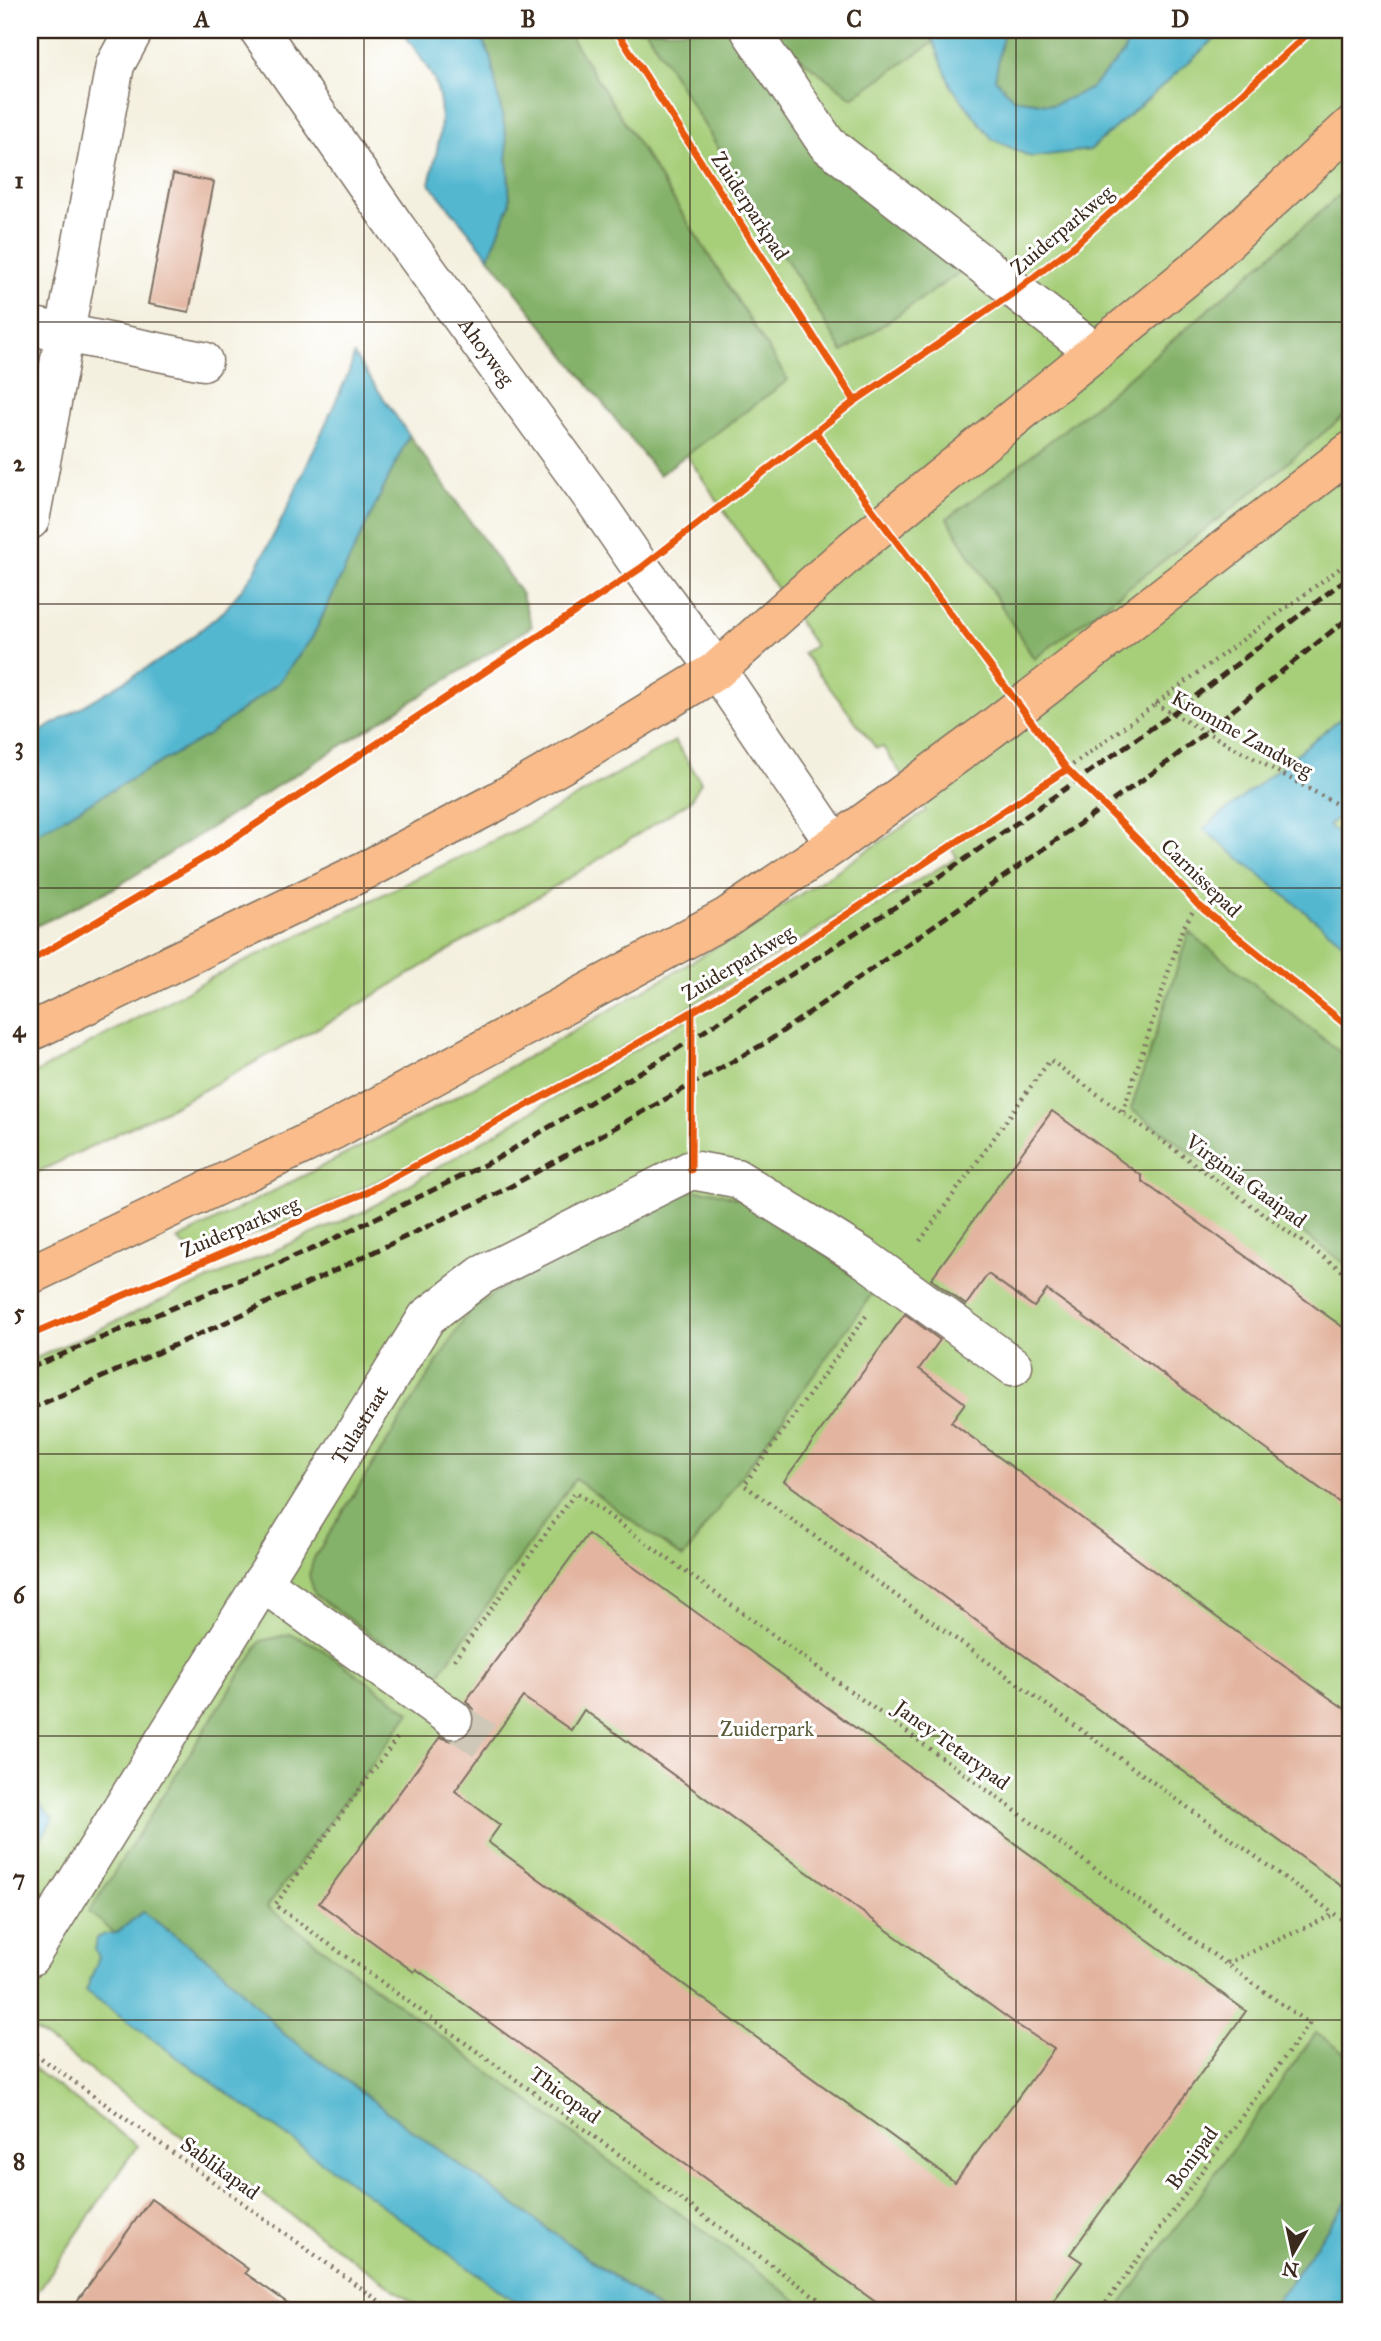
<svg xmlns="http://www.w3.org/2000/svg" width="1381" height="2341" font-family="'IM FELL Great Primer',serif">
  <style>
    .green { fill: #a7cf7a; stroke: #717c4c; stroke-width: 2 }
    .forest { fill: #85b26a; stroke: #606e44; stroke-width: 2 }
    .water { fill: #52b7d0; stroke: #467077; stroke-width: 2 }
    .building { fill: #e3b5a0; fill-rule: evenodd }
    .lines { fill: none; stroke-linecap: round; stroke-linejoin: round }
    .minor-tunnel { stroke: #cfc8b8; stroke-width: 38; stroke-dasharray: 38 19; stroke-linecap: butt }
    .minor-casing { stroke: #7c6f62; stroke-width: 41 }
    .major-casing { stroke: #7c6f62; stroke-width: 41 }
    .path { stroke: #7c6f62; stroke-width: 4.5; stroke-dasharray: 2 5; stroke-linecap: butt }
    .minor { stroke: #fff; stroke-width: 38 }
    .major { stroke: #f9bc8a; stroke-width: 38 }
    .rail { stroke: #3b2a1e; stroke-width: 5; stroke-dasharray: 10 5; stroke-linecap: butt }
    .cycleway-casing { stroke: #fff; stroke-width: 11 }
    .cycleway { stroke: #e8590c; stroke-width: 7 }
    .grid { fill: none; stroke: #3b2a1e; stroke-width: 2; stroke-opacity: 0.55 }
    .labels { text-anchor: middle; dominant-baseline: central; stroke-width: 6; stroke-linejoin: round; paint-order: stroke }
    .street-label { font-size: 21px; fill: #3b2a1e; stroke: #fff }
    .park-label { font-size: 21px; fill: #5b5c3a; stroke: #fff }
    .neatline { fill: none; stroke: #3b2a1e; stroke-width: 2.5 }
    .grid-label { font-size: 23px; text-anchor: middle; font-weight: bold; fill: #3b2a1e }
  </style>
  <rect width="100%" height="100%" fill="#fff"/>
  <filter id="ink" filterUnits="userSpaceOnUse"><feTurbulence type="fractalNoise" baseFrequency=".0143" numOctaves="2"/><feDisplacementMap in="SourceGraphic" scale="14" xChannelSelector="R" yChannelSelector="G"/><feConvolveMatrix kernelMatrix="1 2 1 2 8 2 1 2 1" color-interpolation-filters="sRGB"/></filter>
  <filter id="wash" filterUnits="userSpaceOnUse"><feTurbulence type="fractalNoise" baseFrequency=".00686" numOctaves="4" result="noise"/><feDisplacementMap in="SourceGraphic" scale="28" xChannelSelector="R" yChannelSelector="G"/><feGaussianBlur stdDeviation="1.57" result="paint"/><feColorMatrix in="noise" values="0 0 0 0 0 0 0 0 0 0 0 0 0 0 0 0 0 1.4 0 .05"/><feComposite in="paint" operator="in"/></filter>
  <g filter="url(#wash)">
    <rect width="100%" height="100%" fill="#f4f0df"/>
    <path class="green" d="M423,30H1351V2311H424L30,2027V1361L173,1295L365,1211L957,857L947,843L806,937L633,1041L403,1169L323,1207L197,1256L177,1240C257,1199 338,1159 418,1117C592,1024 763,923 926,811L883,747L876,748L803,653L815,646L600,326Z
      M675,741L701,782L690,801L582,870L342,1015L172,1107L30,1176V1076L211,978L532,822Z
      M30,2066L137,2146L30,2303Z"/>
    <path class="forest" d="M477,30H566L788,380L659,475L489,257L510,204L506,135L490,55Z
      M646,30H737L968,267L843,352Z
      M769,30H929L934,42L852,98L773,37Z
      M1004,30H1133L1123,54L1090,90L1053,105L1014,99L994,79Z
      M1351,185V410L1238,504L1034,659L947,518C1089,417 1220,300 1351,185Z
      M409,435L521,593L532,626L116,887L30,929V837L208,735L278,683L312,638Z
      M1189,932L1351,1061V1268L1131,1109Z
      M692,1191H712L758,1204L874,1291L683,1558L575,1479L435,1680L315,1595L309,1575L314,1558L468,1313C530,1263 606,1230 676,1194Z
      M290,1634L316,1645L410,1712L267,1907L811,2311H661L417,2134L284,2034L222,1970L143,1912L116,1934L89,1912L261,1641Z
      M1316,2033L1351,2058V2195L1270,2311H1116Z"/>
    <path class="water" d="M401,30H477L490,55L506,135L510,204L489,257L429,183C438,149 448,114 434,80C426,63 412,45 401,30Z
      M929,30H1004L995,79L1014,99L1053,105L1090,89L1123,54L1133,30H1225L1090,150L1031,157L992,139L951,86Z
      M354,355L409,435L312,638L278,683L208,735L30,837V738L173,652L224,611L254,573L288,507L349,372Z
      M1351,710V806L1328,826L1351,841V949L1203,829Z
      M30,1788L38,1803L53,1819L30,1857Z
      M143,1912L222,1970L284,2034L417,2134L661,2311H528L86,1991L99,1957L95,1950L97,1938L105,1934L116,1933Z
      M1351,2195V2311H1270Z"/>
    <g id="blocks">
      <path class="building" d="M173,174L214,182L189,312L148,304Z
        M1052,1111L1142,1176V1181L1351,1333V1511L1047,1290L1034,1307L988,1274L966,1305L931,1279Z
        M905,1314L940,1340L919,1369L965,1403L951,1422L1264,1652L1351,1713V1893L784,1481Z
        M588,1534L1246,2011L1070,2254L1082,2262L1046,2311H888L416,1969L414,1972L319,1903L440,1737L452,1741L461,1739L470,1732L475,1720L473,1709L466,1701ZM523,1697L571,1730L584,1710L1019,2026L1054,2049L955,2182L488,1842L500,1825L455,1791Z
        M151,2199L248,2269L245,2273L299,2311H70Z"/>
    </g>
  </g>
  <g filter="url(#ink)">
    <use href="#blocks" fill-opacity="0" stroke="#7c6f62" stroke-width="2"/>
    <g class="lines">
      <path class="minor-tunnel" d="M453,1719L489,1744"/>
      <g class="minor-casing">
        <g id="minor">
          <path id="s1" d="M259,30L397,229L595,501L641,568L717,670L835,844"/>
          <path d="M750,30L827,144L1095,352"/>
          <path d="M30,326L203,361"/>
          <path d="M30,520L115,65L134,30"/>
          <path d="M262,1582L453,1719"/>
          <path id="s2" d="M30,1957L427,1317L482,1275L691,1170L736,1178L864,1258L1013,1366"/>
        </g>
      </g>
      <g class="major-casing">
        <path id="major" d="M30,1032L374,866L496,802L585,751L717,670L853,549L1200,266L1351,126
          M30,1275L334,1130L727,917L835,844L990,730L1351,451"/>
      </g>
      <path class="path" d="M1155,704L1351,812
        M1067,769L1351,560
        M1123,1112L1182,930L1197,904
        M920,1241L1050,1060L1351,1277
        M866,1316L744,1485L1351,1926
        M454,1660L576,1492L1309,2024L1100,2311
        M397,1738L275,1905L835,2311
        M1227,1963L1335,1914
        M30,2050L393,2311"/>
      <use href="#minor" class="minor"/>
      <use href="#major" class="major"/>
      <path class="rail" d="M30,1368L317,1247L498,1158L660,1060L921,890L1183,706L1351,575
        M30,1409L220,1325L506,1189L767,1042L1168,762L1351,616"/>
      <g class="cycleway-casing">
        <path id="cycleway" d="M616,30L855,401
          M816,432L833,457L1067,769L1148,850L1197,904L1351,1029
          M30,961L214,852L641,568L855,401L1016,291L1075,245L1312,30
          M691,1170L692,1012
          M30,1335L365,1193L599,1066L760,972L1067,769"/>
      </g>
      <use href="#cycleway" class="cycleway"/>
    </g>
  </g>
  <path class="grid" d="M364,30V2311M690,30V2311M1016,30V2311M30,322H1351M30,604H1351M30,888H1351M30,1170H1351M30,1454H1351M30,1736H1351M30,2020H1351"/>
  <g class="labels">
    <g class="street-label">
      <text transform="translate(750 206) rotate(57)">Zuiderparkpad</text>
      <text transform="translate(1062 230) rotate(-40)">Zuiderparkweg</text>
      <text stroke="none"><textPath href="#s1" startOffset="394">Ahoyweg</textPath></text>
      <text transform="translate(1242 734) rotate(29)">Kromme Zandweg</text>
      <text transform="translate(1201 878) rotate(44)">Carnissepad</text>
      <text transform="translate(738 963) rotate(-31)">Zuiderparkweg</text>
      <text transform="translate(1246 1181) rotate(36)">Virginia Gaaipad</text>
      <text transform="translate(240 1227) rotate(-23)">Zuiderparkweg</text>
      <text stroke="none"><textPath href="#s2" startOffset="626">Tulastraat</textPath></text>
      <text transform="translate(952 1745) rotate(36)">Janey Tetarypad</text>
      <text transform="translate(565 2095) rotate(36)">Thicopad</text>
      <text transform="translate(1192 2158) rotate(-54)">Bonipad</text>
      <text transform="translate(220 2168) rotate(36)">Sablikapad</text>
    </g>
    <g class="park-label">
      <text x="767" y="1729">Zuiderpark</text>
    </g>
  </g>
  <rect width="1381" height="2341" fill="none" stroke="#fff" stroke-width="77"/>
  <g transform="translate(1293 2253) rotate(189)" stroke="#ffffff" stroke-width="5" paint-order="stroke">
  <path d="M0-5L12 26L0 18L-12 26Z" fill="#3b2a1e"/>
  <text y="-10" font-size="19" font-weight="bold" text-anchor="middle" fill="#3b2a1e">N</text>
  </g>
  <rect x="38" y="38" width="1304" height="2264" class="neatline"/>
  <g class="grid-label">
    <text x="202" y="27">A</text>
    <text x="528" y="27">B</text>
    <text x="854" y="27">C</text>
    <text x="1180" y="27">D</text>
    <text x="19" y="188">1</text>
    <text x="19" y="471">2</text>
    <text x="19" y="754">3</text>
    <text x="19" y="1037">4</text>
    <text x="19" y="1320">5</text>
    <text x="19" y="1603">6</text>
    <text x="19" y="1886">7</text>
    <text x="19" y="2169">8</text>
  </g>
</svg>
